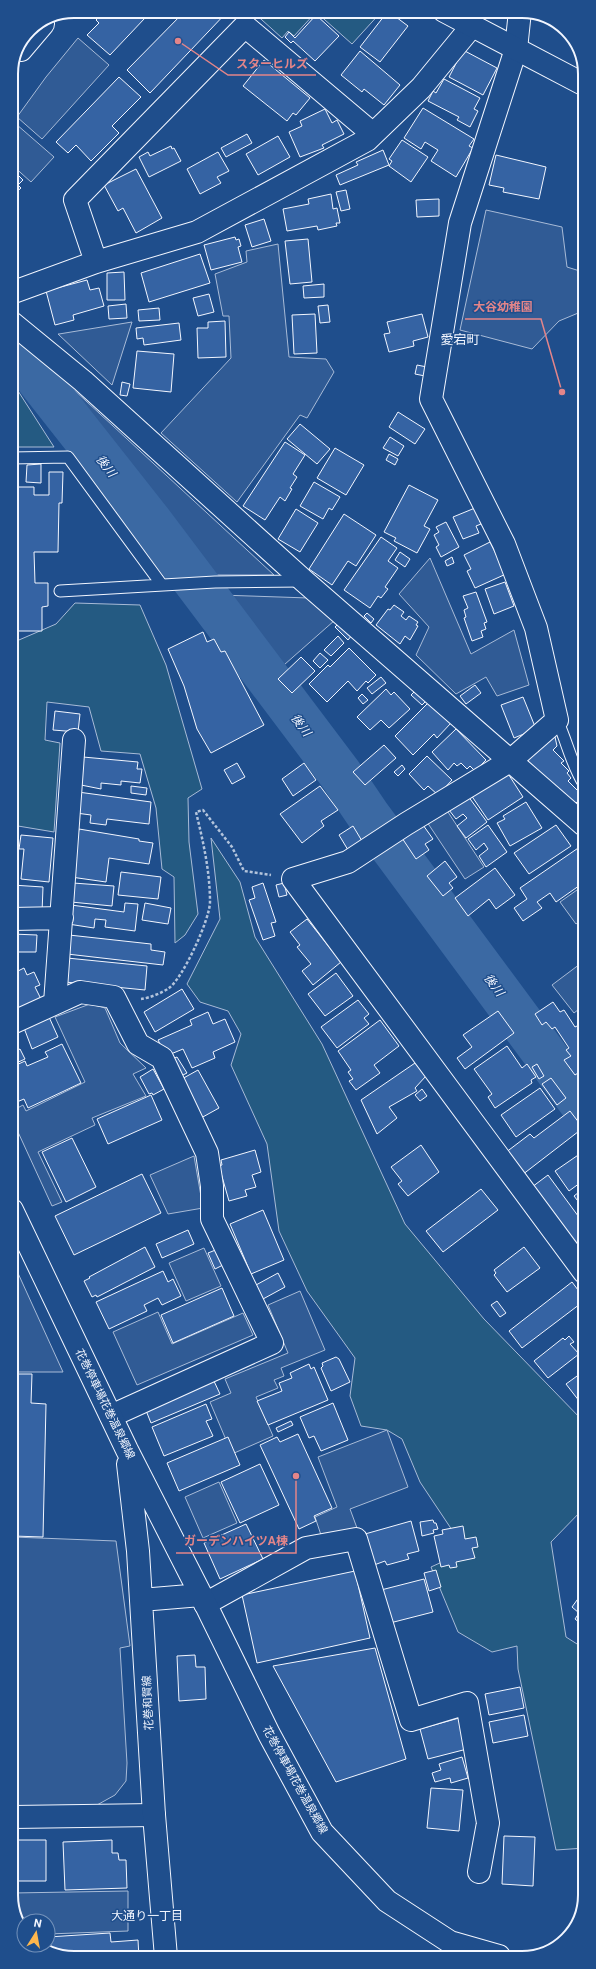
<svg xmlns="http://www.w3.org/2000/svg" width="596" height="1969" font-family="Roboto,'Noto Sans JP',sans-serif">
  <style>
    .green { fill: #245a82; stroke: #a8bbd7 }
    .parking { fill: #305b95; stroke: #a8bbd7 }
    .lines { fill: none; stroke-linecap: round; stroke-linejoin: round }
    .river { stroke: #3b69a3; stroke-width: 44 }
    .building { fill: #3563a3; stroke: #f2f6ff }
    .service-casing { stroke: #f2f6ff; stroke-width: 13 }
    .minor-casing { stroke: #f2f6ff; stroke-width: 24 }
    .tertiary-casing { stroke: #f2f6ff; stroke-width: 24 }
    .secondary-casing { stroke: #f2f6ff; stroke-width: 24 }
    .path { stroke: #b3c4dc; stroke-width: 2.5; stroke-dasharray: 3 2; stroke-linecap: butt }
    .service { stroke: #1f4e8c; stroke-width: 11 }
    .minor { stroke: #1f4e8c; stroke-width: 22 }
    .tertiary { stroke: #1f4e8c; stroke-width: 22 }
    .secondary { stroke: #1f4e8c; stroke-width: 22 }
    .labels { text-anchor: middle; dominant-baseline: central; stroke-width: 3; stroke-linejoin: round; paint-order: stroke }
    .street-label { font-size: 11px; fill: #f2f6ff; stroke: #1f4e8c }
    .water-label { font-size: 12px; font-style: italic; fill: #f2f6ff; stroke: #1f4e8c }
    .neighbourhood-label { font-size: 12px; fill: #f2f6ff; stroke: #1f4e8c }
    .quarter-label { font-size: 13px; fill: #f2f6ff; stroke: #1f4e8c }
    .rim { fill: none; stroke: #f2f6ff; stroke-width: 2 }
    .leader { fill: none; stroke: #e38589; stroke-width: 1.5 }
    .callout-dot { fill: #e38589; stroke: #1f4e8c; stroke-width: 1.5 }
    .callout-label { font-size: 12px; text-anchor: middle; font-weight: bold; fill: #e38589; stroke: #1f4e8c; stroke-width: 3; stroke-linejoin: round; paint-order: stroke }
  </style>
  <rect width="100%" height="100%" fill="#1f4e8c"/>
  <path class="green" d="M252,11H382L352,44L316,12L294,36L288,31L282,38Z
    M11,380L54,447H11Z
    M75,603L140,605L166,665L202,789L188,798L189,842L198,914L185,935L175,943L174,877L162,869L156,808L140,754L101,751L89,707L47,702L45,740L60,743L54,832L18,826L12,843V643L56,624Z
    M211,838L240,882L255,937L322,1044L405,1224L484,1319L584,1422L585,1507L551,1542L566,1637L585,1649V1848L556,1850L518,1669L517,1646L492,1652L458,1632L431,1567L466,1551L420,1482L402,1439L387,1430L361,1426L350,1396L355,1358L307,1291L279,1231L267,1144L231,1065L241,1034L228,1011L200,1002L187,984L220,919Z"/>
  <path class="parking" d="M78,38L109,65L42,139L17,117L46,77Z
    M16,124L54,157L31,182L11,164V129Z
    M486,210L562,227L567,267L583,272V311L559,321L532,349L460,330Z
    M278,244L289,357L326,359L334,372L307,418L300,415L237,502L161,433L231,358L229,316H223L215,274L247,262L246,251Z
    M132,322L112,385L58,334H59Z
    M59,376L274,575H204Z
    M430,558L471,654L514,630L529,685L497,696L486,677L456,694L416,655L429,627L399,594Z
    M220,595L309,598L335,620L276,672Z
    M446,809L484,867L465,879L427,822Z
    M584,885V918L576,924L560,902Z
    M584,961V1005L574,1013L552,985Z
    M90,1004L105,1008L120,1043L146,1068L133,1074L146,1096L92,1118L95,1125L38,1152L62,1202L52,1206L12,1119V1111L23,1105L26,1111L85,1082L55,1017Z
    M194,1156L203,1208L168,1214L150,1175Z
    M204,1248L221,1286L186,1301L169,1263Z
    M12,1260L63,1372H12Z
    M300,1291L325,1350L281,1368L284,1376L274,1380L278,1388L256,1397L273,1436L232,1454L210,1402L231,1393L225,1379L288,1353L268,1305Z
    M158,1312L172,1344L243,1313L253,1335L137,1385L113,1332Z
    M387,1430L408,1487L350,1509L357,1528L323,1541L315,1517L337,1507L318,1457Z
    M219,1482L237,1523L203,1538L185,1497Z
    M13,1537L116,1541L130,1646L120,1648L127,1763L126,1781L115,1795L97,1805L13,1806Z
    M128,1891V1931L48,1934V1921H24V1929L13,1911V1893Z"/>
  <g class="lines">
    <path class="river" d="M11,349L15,350L149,520L341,775L368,815L584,1107"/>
  </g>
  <path class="building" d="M105,11H137L145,18L110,55L87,35L99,23L96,20Z
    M185,11H228L150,93L127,70Z
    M388,11L408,26L380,62L360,47Z
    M316,15L339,36L315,61L293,41L291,43L285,37L289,32L295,38Z
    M463,50L497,68L483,95L449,77Z
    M360,51L400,85L384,105L364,89L362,92L341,75Z
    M264,60L310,98L296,115L293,113L287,121L243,86Z
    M119,77L141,97L112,126L119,133L91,161L76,145L68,153L56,142Z
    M444,79L480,98L474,109L478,111L470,127L457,120L459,117L428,101L433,91L436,93Z
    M423,108L474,139L469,146L473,148L456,177L431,161L438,150L425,142L421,149L404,138Z
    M325,109L332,123L337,120L344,134L322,145L324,148L300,157L289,132L302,126L300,121Z
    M247,134L252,143L226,157L221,148Z
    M278,136L290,157L258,175L246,154Z
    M402,140L428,157L411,182L389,166L392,161L389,159Z
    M171,146L172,149L174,148L181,161L149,177L139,157L148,152L150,156Z
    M383,150L389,165L340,185L336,175L358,165L356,162Z
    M218,152L229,171L217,177L221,183L200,194L187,169Z
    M496,155L546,167L539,199L503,192L504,188L489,185Z
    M11,168L23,180L18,185L21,188L11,197Z
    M136,169L162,218L136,233L123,208L118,211L104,185Z
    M346,190L350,209L341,211L336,192Z
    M331,194L333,209L337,208L340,223H336L337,226L318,230L317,226L287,231L283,209L309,204L308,199Z
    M439,199V216L417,217L416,200Z
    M264,219L271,241L252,247L245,225Z
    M235,237L236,240L239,239L241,246L238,247L242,262L211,270L204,245Z
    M308,239L312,282L290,284L285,241Z
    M200,254L210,283L149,302L141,273Z
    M124,272L125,300H107V273Z
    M87,280L90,290L99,288L104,306L73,315L74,320L55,325L46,291Z
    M324,284V297L304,298L303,286Z
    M209,294L214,312L198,316L193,298Z
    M126,304L127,318L109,319L108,306Z
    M328,305L330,322L320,323L318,306Z
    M159,308L160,320L139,321L138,310Z
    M315,314L317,353L294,354L292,315Z
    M422,314L428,337L413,341L414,346L389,352L384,334L390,333L387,322Z
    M225,321L226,357L198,358L197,328H208V322Z
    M179,323L181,340L144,345L143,338L137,339L136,328Z
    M137,351L174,354L171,392L133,388Z
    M417,365L427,367L425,376L415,374Z
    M122,382L130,384L127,396L120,395Z
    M398,412L425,429L415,444L389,427Z
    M300,424L330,449L317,464L287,439Z
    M390,437L404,446L398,456L383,448Z
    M285,442L305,455L293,474L297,477L290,488L292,489L285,501L280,497L265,520L243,506Z
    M335,448L364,465L346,495L317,478Z
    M389,454L398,459L395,465L386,460Z
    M41,464V483L26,482L27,465Z
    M49,472H63L62,503H59L58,552H34L35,583H48V606L42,607V631H12L11,487H34V495H49Z
    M314,482L340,497L332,510L329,508L323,519L300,506Z
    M409,485L438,500L424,526L430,529L417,553L394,541L396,538L384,532Z
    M475,508L481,524L476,526L479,533L463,539L453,517Z
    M296,509L318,523L300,552L278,539Z
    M344,514L376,535L356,566L348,561L332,585L309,569Z
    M446,522L459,547L441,557L436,547L439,545L434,535L439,532L436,527Z
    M381,537L397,548L388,561L398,568L385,587L388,589L381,598L378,596L370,608L344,590Z
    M490,542L506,574L475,588L467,571L471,569L464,555Z
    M400,552L410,559L405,567L395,560Z
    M452,557L454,563L447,566L445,561Z
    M505,582L514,606L494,614L485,589Z
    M476,592L487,622L484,623L486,629L481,631L483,637L472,641L464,618L466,617L464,610L468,608L463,596Z
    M394,605L404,612L401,616L406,620L409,616L418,622L416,625L418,626L410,640L405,636L400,644L376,625L388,609L390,610Z
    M367,613L374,619L371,623L364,616Z
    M339,623L352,635L348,640L335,627Z
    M203,632L207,642L214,639L221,652L225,651L264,725L211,753L197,729L184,686L168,649Z
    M338,636L344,643L331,656L324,650Z
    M349,648L376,675L368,683L366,681L357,691L348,681L327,702L309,684L328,665L330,667Z
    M320,653L328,660L320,668L313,661Z
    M301,657L315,671L292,693L278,679Z
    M381,677L386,683L372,694L367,688Z
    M475,685L481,693L466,704L460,696Z
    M386,689L391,695L394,692L410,709L389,728L381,720L370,730L357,717Z
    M416,690L427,700L422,705L411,695Z
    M362,694L368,700L363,704L358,698Z
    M523,697L536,729L514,738L501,705Z
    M429,702L451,723L437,738L434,734L413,755L395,736Z
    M55,711L80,714L78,732L53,730Z
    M456,729L486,760L475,771L470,766L467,769L461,763L457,766L454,763L448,770L432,752Z
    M551,733L555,737L557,746L553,750L564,761L561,763L569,771L567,773L571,778L568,781L583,796L574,805L526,759Z
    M384,745L396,758L365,785L353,772Z
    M427,756L452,780L438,795L428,786L424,790L409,774Z
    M83,757L138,762L137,769H142L140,783L121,781V785L101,783V789L81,785Z
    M237,763L245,777L232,784L224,770Z
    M304,763L316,780L293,796L282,779Z
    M402,765L405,769L398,776L394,772Z
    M507,772L523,797L488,820L471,795Z
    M131,786L147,788L146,795L131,793Z
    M320,786L338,810L321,821L324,826L302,843L280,814Z
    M78,792L151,802L149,824L107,819L106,825L90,823L91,815L76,813Z
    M468,796L487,822L466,838L457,826L467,818L463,814L456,819L449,810Z
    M526,802L542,828L510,846L497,823L505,819L503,816Z
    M423,825L433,839L425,844L429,850L416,859L402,838Z
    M488,825L507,852L486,867L479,856L488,849L484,843L476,850L468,839Z
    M556,825L571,846L529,874L514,853Z
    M353,826L362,841L348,850L339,835Z
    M79,829L139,839V841L153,843L149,864L109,858L106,882L71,877Z
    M21,835L53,838L49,882L21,879L24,849H19Z
    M584,844V877L580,879L583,883L556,902L550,893L537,902L542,908L523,921L514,908L527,899L520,888Z
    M445,861L457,877L449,883L453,888L443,896L427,876Z
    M495,868L515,895L496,909L489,899L468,916L455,898Z
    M121,872L161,877L158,899L118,895Z
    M73,883L114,886L112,906L71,902Z
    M263,883L276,922L271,923L275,936L263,940L249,900L255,898L252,887Z
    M284,883L287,895L279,897L276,885Z
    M12,885L43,887L42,913L12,911Z
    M125,903L138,904L135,931L105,927L106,920L95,919L94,928L68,924L71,905L124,912Z
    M145,903L171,908L168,924L142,920Z
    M307,919L341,962L313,985L302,971L311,964L297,947L300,945L290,932Z
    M12,934L37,935L36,952H12Z
    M69,935L151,944V950L165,952L163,965L67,954Z
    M67,958L147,966L145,990L65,982Z
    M24,968L27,975L34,972L40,985L35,987L41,999L12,1012V974Z
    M336,973L353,996L325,1016L308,994Z
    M182,989L194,1009L155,1032L144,1012Z
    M358,1000L369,1014L364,1018L369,1024L337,1048L321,1027Z
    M553,1002L560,1012L564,1010L575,1027L581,1024L584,1028V1069L575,1075L564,1060L571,1056L566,1050L569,1048L555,1027L552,1029L546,1022L542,1025L535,1014Z
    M498,1011L514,1033L465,1069L457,1058L472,1047L463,1035Z
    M208,1012L213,1024L225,1019L235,1042L213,1052L215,1058L192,1068L183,1049L166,1056L158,1040L192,1025L190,1020Z
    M49,1017L58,1037L32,1049L24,1028Z
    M380,1020L399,1046L374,1065L380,1073L356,1090L349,1081L353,1079L348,1072L351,1070L338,1051Z
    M62,1044L81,1083L28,1108L24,1099L12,1104V1067L25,1061L27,1066L48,1057L45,1052Z
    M507,1046L522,1068L527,1064L536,1077L531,1080L532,1083L495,1108L488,1097L492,1094L474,1069Z
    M20,1049L25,1059L12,1065V1053Z
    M177,1057L187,1073L179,1077L170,1060Z
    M415,1063L426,1076L415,1088L417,1091L389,1107L397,1118L377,1134L361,1100Z
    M537,1064L544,1076L539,1079L532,1067Z
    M153,1069L164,1089L153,1095L152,1093L149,1094L140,1077Z
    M198,1070L219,1108L201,1118L180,1080Z
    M551,1078L566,1098L557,1105L542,1084Z
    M540,1088L555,1109L516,1137L501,1115Z
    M422,1089L427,1096L420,1101L415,1095Z
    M151,1095L162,1120L108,1144L97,1119Z
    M570,1111L583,1128L522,1175L505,1153L530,1134L534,1138Z
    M72,1138L96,1187L66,1202L42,1152Z
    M421,1145L439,1172L408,1196L398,1184L402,1181L391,1167Z
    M255,1150L261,1172L252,1175L256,1187L245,1190L247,1196L229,1201L219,1166L222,1165L221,1160Z
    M584,1151V1180L569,1191L555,1171Z
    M142,1174L161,1213L74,1255L55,1216Z
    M548,1175L584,1224V1258L532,1187Z
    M584,1188V1209L574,1196Z
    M481,1189L498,1210L443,1252L426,1231Z
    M263,1210L284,1260L251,1274L230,1224Z
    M188,1230L194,1244L162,1258L156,1244Z
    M145,1247L155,1267L97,1297L96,1295L92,1297L84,1281L90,1278L89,1277Z
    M524,1247L540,1268L507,1292L494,1275L496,1273L494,1270Z
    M218,1249L225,1264L215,1269L208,1253Z
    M163,1271L168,1282L173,1279L181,1296L162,1305L158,1298L144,1305L147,1311L109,1329L96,1302Z
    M278,1273L285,1287L263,1299L256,1285Z
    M572,1282L584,1298V1301L522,1348L509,1331Z
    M222,1288L234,1316L173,1343L161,1315Z
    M497,1301L506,1313L500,1317L491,1305Z
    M569,1336L574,1342L570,1344L579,1354L548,1378L534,1361L563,1338L565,1340Z
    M336,1357L339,1359L350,1382L331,1391L321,1368L323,1366L322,1363Z
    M309,1364L311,1369L314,1367L328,1400L268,1425L257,1401L282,1391L279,1383L292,1378L290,1373Z
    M584,1371V1405L583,1406L566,1384Z
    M12,1374H32L31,1403L46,1404L43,1537L13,1536Z
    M213,1379L220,1394L151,1423L145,1408Z
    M333,1403L348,1440L321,1451L314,1436L309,1438L300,1417Z
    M206,1404L212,1419L206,1421L213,1436L164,1456L152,1427Z
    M291,1421L293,1425L278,1432L276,1428Z
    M298,1434L332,1508L314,1516L316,1521L299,1529L260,1445L277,1437L280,1442Z
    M228,1437L240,1465L179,1491L167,1463Z
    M260,1464L279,1505L240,1523L221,1482Z
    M433,1520L434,1523H436L438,1529L433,1530L434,1533L422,1536L420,1522Z
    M411,1521L419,1551L407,1554L409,1559L387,1565L385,1561L374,1565L365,1534Z
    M246,1524L263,1559L220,1579L204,1543Z
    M463,1526L465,1539L476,1537L478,1547L472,1548L475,1558L456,1562L457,1567L450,1568L449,1565L441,1567L434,1536L443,1534L442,1530Z
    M436,1570L441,1587L429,1591L424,1573Z
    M355,1571L370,1638L257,1663L242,1595Z
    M424,1579L433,1612L390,1623L381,1590Z
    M585,1589V1627L575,1619L579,1613L572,1607Z
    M375,1648L406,1759L336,1782L273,1666Z
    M195,1655L196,1667H205L206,1699L179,1701L177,1656Z
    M520,1687L524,1708L489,1715L485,1694Z
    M524,1715L528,1736L493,1743L489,1722Z
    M459,1718L467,1749L428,1759L420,1729Z
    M462,1757L468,1778L451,1783L450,1778L435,1782L432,1773L441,1770L439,1764Z
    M431,1788L463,1790L459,1831L427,1828Z
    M504,1836L535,1837L533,1886L502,1884Z
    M13,1840H46V1881H13Z
    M112,1840V1853H118L119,1860H126L127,1888L65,1890L63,1842Z
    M110,1933L111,1942L138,1940L139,1958H70L39,1945H48V1937Z"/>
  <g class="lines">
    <g class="service-casing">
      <path id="service" d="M11,458L68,457L162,585
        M60,591L215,582L302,581
        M557,720C567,741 571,764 584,784"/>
    </g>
    <g class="minor-casing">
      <path id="minor" d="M520,11L516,49L460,223L431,399L504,544L536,628L557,720L510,761L406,824L348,862L293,879L584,1272
        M96,262L75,200L245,26L373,134
        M11,293L96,262L197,232L367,140L421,88L472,26
        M11,322L83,381L304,581L584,825
        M12,919L62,918
        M55,1003L74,740
        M12,1023L80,992L114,997L138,1044L162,1058L207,1153L212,1186V1219L272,1343L111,1416
        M205,1604L306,1548L356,1539L411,1720L467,1703L488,1823L479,1872
        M13,1817L154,1815"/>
    </g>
    <g class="tertiary-casing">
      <path id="tertiary" d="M444,11L583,84
        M21,50L43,24"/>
    </g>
    <g class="secondary-casing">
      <path id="secondary" d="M12,1210L127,1450L201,1595L269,1734L322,1832L387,1901L450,1942L499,1956
        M128,1464L138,1551L154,1815L166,1957
        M141,1600L201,1595"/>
    </g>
    <path class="path" d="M141,999C149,998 162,993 169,988C183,978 210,919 210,902C210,871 203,841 196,812L203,810L232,847L244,871L271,875"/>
    <use href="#service" class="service"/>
    <use href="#minor" class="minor"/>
    <use href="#tertiary" class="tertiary"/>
    <use href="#secondary" class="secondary"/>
  </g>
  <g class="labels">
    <g class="street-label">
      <text transform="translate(105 1404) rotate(64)">花巻停車場花巻温泉郷線</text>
      <text transform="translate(148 1703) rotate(-93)">花巻和賀線</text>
      <text transform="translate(295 1780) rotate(61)">花巻停車場花巻温泉郷線</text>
    </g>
    <g class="water-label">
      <text transform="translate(106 466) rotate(52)">後川</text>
      <text transform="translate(301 725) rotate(53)">後川</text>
      <text transform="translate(494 985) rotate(53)">後川</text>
    </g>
    <g class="neighbourhood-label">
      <text x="147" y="1916">大通り一丁目</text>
    </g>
    <g class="quarter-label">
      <text x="460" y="339">愛宕町</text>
    </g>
  </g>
  <path d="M0 0H596V1969H0ZM74 18H522A56 56 0 0 1 578 74V1895A56 56 0 0 1 522 1951H74A56 56 0 0 1 18 1895V74A56 56 0 0 1 74 18Z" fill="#1f4e8c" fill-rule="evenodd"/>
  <path class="rim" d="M74 18H522A56 56 0 0 1 578 74V1895A56 56 0 0 1 522 1951H74A56 56 0 0 1 18 1895V74A56 56 0 0 1 74 18Z"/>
  <path class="leader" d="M178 41L228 75H316M562 392L541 319H465M296 1476L296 1553H176"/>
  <g class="callout-dot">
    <circle cx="178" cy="41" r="4"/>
    <circle cx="562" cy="392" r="4"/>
    <circle cx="296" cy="1476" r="4"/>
  </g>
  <g class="callout-label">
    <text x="272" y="68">スターヒルズ</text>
    <text x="503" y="311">大谷幼稚園</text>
    <text x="236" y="1545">ガーデンハイツA棟</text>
  </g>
  <g transform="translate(36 1933) rotate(11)"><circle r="19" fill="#1f4e8c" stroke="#7391ba"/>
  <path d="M0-3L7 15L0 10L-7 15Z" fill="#ffb74d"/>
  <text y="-6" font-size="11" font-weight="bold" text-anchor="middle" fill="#f2f6ff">N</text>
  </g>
</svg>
